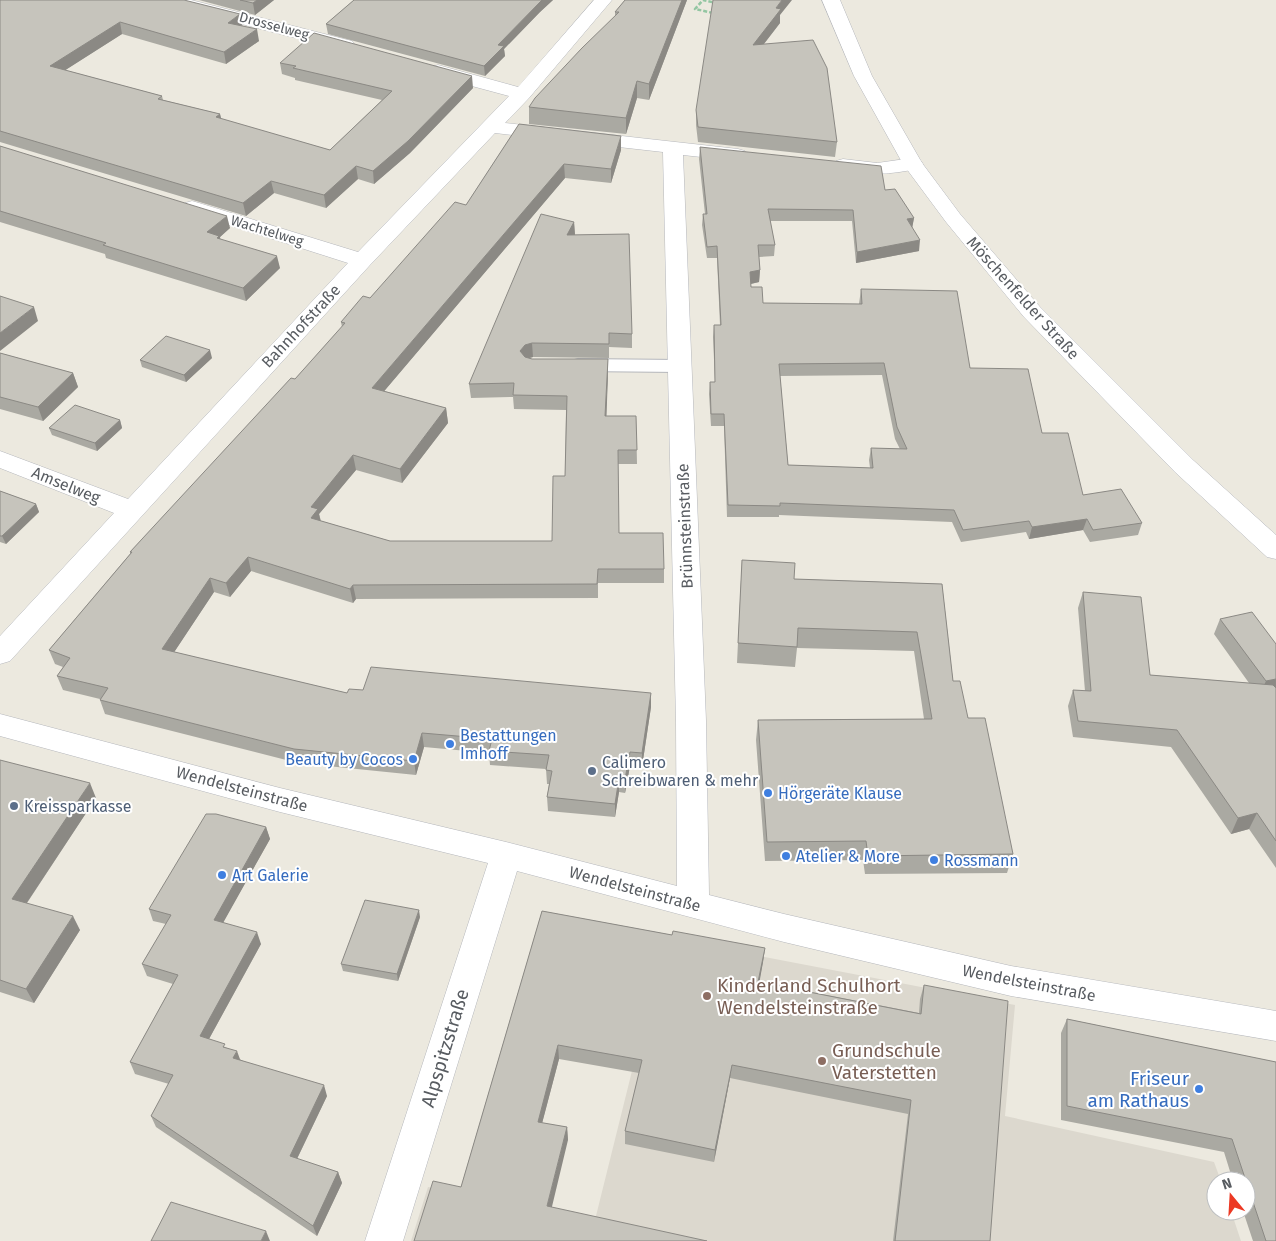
<svg xmlns="http://www.w3.org/2000/svg" width="1276" height="1241" font-family="'Fira Sans',sans-serif">
  <style>
    .education { fill: #dcd8ce }
    .lines { fill: none; stroke-linecap: round; stroke-linejoin: round }
    .service-casing { stroke: #b5b7bc; stroke-width: 2 }
    .minor-casing { stroke: #b5b7bc; stroke-width: 1 }
    .tertiary-casing { stroke: #b5b7bc; stroke-width: 1 }
    .path { stroke: #93c6a2; stroke-width: 2.5; stroke-dasharray: 4 2; stroke-linecap: butt }
    .service { fill: #fff; fill-rule: evenodd }
    .minor { fill: #fff; fill-rule: evenodd }
    .tertiary { fill: #fff; fill-rule: evenodd }
    .wall { fill: #aaa9a2; fill-rule: evenodd }
    .shaded-wall { fill: #8b8984 }
    .building { fill: #c6c4bc; stroke: #8b8984; fill-rule: evenodd }
    .shop-dot { fill: #3f7fe0; stroke: #fff; stroke-width: 2 }
    .service-dot { fill: #5c6f8a; stroke: #fff; stroke-width: 2 }
    .education-dot { fill: #8d6e63; stroke: #fff; stroke-width: 2 }
    .labels { text-anchor: middle; dominant-baseline: central; stroke-width: 4; stroke-linejoin: round; paint-order: stroke }
    .far-street-label { font-size: 14px; fill: #585c61; stroke: #fff }
    .street-label { font-size: 16px; fill: #585c61; stroke: #fff }
    .shop-label { font-size: 16px; fill: #366cbe; stroke: #fff; text-anchor: start }
    .service-label { font-size: 16px; fill: #4e5e75; stroke: #fff; text-anchor: start }
    .near-education-label { font-size: 19px; fill: #785e54; stroke: #fff; text-anchor: start }
    .near-street-label { font-size: 19px; fill: #585c61; stroke: #fff }
    .near-shop-label { font-size: 19px; fill: #366cbe; stroke: #fff; text-anchor: end }
  </style>
  <rect width="100%" height="100%" fill="#ece9df"/>
  <path class="education" d="M665,938L1015,1005L1005,1116L1214,1162L1221,1181H1216V1211H1231L1241,1241H411L428,1187L594,1224Z"/>
  <g class="lines">
    <g class="service-casing">
      <path id="service" d="M578,359L680,360L687,362L690,366L687,370L680,372L578,371L571,369L568,365L571,361Z"/>
    </g>
    <g class="minor-casing">
      <path id="minor" d="M161,0H191L352,41L355,45L352,49L346,51L164,4Z
        M594,0H612L529,98L505,123L738,149L745,151L748,155L745,159L738,161L683,155L706,721L709,895L784,914L1011,966L1276,1011V1041L1011,996L784,942L517,871L403,1241H365L488,863L280,812L0,736V714L280,788L506,842L677,886L676,721L663,152L495,133L370,265L10,661L0,664V636L114,513L0,468V451L128,499L348,263L185,211L182,207L185,203L192,201L199,203L358,252L509,96L431,75L429,71L431,67L438,65L518,87Z
        M913,158L920,160L923,164L920,168C892,175 864,176 836,169L833,165L836,161L843,159L877,163Z"/>
    </g>
    <g class="tertiary-casing">
      <path id="tertiary" d="M822,0H840L872,76L922,163L960,214L1040,307L1193,460L1276,535V559L1267,557L1175,472L1024,317L946,222L903,164L854,76Z"/>
    </g>
    <path class="path" d="M713,13L695,9L703,0L716,3"/>
    <use href="#service" class="service"/>
    <use href="#minor" class="minor"/>
    <use href="#tertiary" class="tertiary"/>
  </g>
  <path class="wall" d="M0,0L242,25L259,41L226,64L122,34L65,70L162,96L163,100L220,114L221,119L330,150L382,100L295,80V78L282,74L280,63L473,88L410,153L374,184L358,179L326,208L274,193L246,216L0,142Z
    M199,0H274L255,15Z
    M354,0H553L540,12L504,49L505,56L485,76L328,34L326,24Z
    M625,0H687L649,100L637,98L626,134L529,124V107L615,16V12Z
    M780,15V23L764,44L837,142L835,157L698,142L696,125V110Z
    M519,124L621,150L611,183L565,178L384,391L446,408L448,423L402,483L356,470L319,514L321,521L390,541H552L565,476L566,410L514,409L513,397L471,398L469,384L574,222L575,235L632,334V348L609,347V358L533,357L530,358L532,359H608V373L606,416H636L637,464H618L619,533L664,569V583H598V598L356,599L353,603L251,571L230,597L214,592L174,652L347,693L363,690L651,693V707L642,767L630,766L625,793L619,792L615,817L548,811L547,797L549,784H547L546,769L490,765L489,753L424,747L416,775L298,763L105,714L100,700V699L63,690L57,676L63,667L55,664L49,650L130,554V552L295,379L342,327L341,322L370,298L466,205Z
    M0,146L230,228L220,237V239L280,268L246,301L106,258L105,254L0,222Z
    M700,147L885,190L914,218L912,227L919,251L856,263L852,221H770L775,245L774,256L759,257L760,270L759,282L751,284V287L763,303L859,304L861,289L970,368L1042,433L1083,495L1142,523L1138,535L1090,542L1083,530L1029,539L1026,532L961,542L952,522L779,515V517H727L724,426H711L709,394L710,382H715L713,337L714,325H720L717,258H707L702,225L703,214H705L699,159ZM882,375L895,439L900,449L871,448L869,460L870,468L788,465L780,376Z
    M0,353L73,373L78,387L43,421L0,409Z
    M212,358L186,382L142,367L140,360Z
    M120,420L122,428L97,451L52,435L49,428Z
    M0,491L36,504L39,512L6,544L0,542Z
    M742,560L794,579L942,584L953,681L968,718L1013,854L1007,873L865,874L863,860L765,861L756,740L758,720L924,719L914,651L797,648L795,667L737,663Z
    M1083,592L1150,675L1249,683L1214,634L1220,619L1276,644V868L1249,829L1231,834L1171,747L1073,737L1068,706L1073,690L1085,691L1078,608Z
    M0,760L96,798L27,903L80,930L34,1003L0,992Z
    M266,827L270,839L223,922L261,944L209,1039L227,1048L241,1060L327,1096L297,1159L338,1172L342,1183L317,1236L156,1127L151,1116L169,1084L135,1074L130,1062L173,984L147,976L142,964L166,924L153,921L149,909Z
    M542,911L672,935L765,948L763,962L759,982L919,1013L920,999L924,985L990,1241H893L908,1114L730,1078L714,1162L625,1144V1131L639,1073L559,1059L542,1123L567,1127L568,1140L461,1187Z
    M420,917L398,981L343,971L341,964Z
    M1067,1019L1276,1062V1241H1253L1243,1211H1246V1181H1233L1224,1152L1061,1120V1033Z"/>
  <path class="shaded-wall" d="M257,0H274L255,15L253,3Z
    M542,0H553L540,12L504,49L505,56L485,76L484,66L498,45Z
    M682,0H687L649,100V84Z
    M782,0H792L780,15V23L752,59L753,45L776,8Z
    M240,14L242,25L231,34L228,23Z
    M120,22L122,34L53,78L50,66Z
    M257,29L259,41L226,64L224,52Z
    M472,76L473,88L410,153L374,184L373,171Z
    M637,81V98L626,134V118Z
    M220,114L223,126L216,117Z
    M621,136V150L611,183V169Z
    M564,164L565,178L375,402L372,388Z
    M356,166L358,179L326,208L324,195Z
    M271,181L274,193L246,216L243,203Z
    M227,216L230,228L220,237L222,249L207,232Z
    M914,218L912,229L907,219Z
    M574,222L575,235H567Z
    M920,240L919,251L856,263L857,252Z
    M277,256L280,268L246,301L243,288Z
    M760,270L759,282L750,284V272Z
    M34,307L38,321L0,351V333Z
    M532,343L533,357L525,359L520,351L525,345Z
    M210,350L212,358L186,382L184,375Z
    M608,359V373L606,430L605,416Z
    M73,373L78,387L43,421L38,407Z
    M446,408L448,423L402,483L400,469Z
    M120,420L122,428L97,451L95,443Z
    M353,455L356,470L319,514L321,523L311,518V507Z
    M36,504L39,512L6,544L2,536Z
    M1087,519L1083,530L1029,539L1032,527Z
    M248,557L251,571L230,597L226,583Z
    M210,578L214,592L167,663L162,649Z
    M353,585L356,599L353,603L350,589Z
    M1276,679V692L1259,696L1266,681Z
    M651,693V707L642,767V753Z
    M422,733L424,747L416,775L414,761Z
    M630,752V766L625,793V779Z
    M619,778V792L615,817V804Z
    M90,783L96,798L20,913L12,899Z
    M1257,813L1249,829L1231,834L1238,818Z
    M266,827L270,839L218,932L214,920Z
    M419,910L420,917L398,981L397,974Z
    M73,916L80,930L34,1003L26,989Z
    M257,932L261,944L204,1048L200,1036Z
    M765,948L763,962L757,996L758,982Z
    M558,1045L559,1059L539,1135L538,1122Z
    M237,1051L241,1062L233,1058Z
    M732,1065L730,1078L714,1162L715,1150Z
    M324,1085L327,1096L293,1167L290,1156Z
    M567,1127L568,1140L549,1219L547,1206Z
    M338,1172L342,1183L317,1236L313,1226Z
    M266,1231L270,1241H261Z"/>
  <path class="building" d="M0,0H184L240,14L228,23L257,29L224,52L120,22L50,66L162,96L158,99L220,114L216,117L330,150L392,91L293,68L296,66L280,63L314,33L472,76L408,141L373,171L356,166L324,195L271,181L243,203L0,131Z
    M240,0H257L253,3Z
    M354,0H542L498,45L504,46L484,66L326,24Z
    M625,0H682L649,84L637,81L626,118L529,107L535,98L582,48L619,12H615Z
    M713,0H782L776,8L781,9L753,45L813,40L827,68L837,142L698,127L696,110Z
    M519,124L621,136L611,169L564,164L372,388L446,408L400,469L353,455L311,507L318,509L311,518L390,541H552L553,476H565L567,396L513,395L514,383L469,384L541,214L574,222L567,235L629,234L632,334L609,333V344L532,343L525,345L520,351L525,357L532,359H608L605,416H636L637,450H618L619,533H663L664,569H598L597,584L353,585L350,589L248,557L226,583L210,578L162,649L347,693L349,689L363,690L371,667L651,693L642,753L630,752L625,779L619,778L615,804L547,797L552,771L546,770L549,755L489,751L492,739L422,733L414,761L294,749L100,700L108,688L57,676L70,658L49,650L132,552H130L291,378L295,379L345,323L341,322L363,296L370,298L455,202L466,205Z
    M0,146L227,216L207,232L219,236L217,238L277,256L243,288L103,245L106,243L0,211Z
    M700,147L881,166L885,190L895,189L914,218L907,219L920,240L857,252L853,210L768,209L775,245H758L760,270L750,272L751,287H762L763,303L862,304L861,289L957,291L970,368L1028,369L1042,433H1068L1083,495L1121,489L1142,523L1093,530L1087,519L1032,527L1029,521L963,530L954,510L780,503V506L728,505L724,414H711L710,382H715L714,325H721L717,246L707,247L703,214H707ZM884,363L897,427L907,449L871,448L873,468L788,465L779,364Z
    M0,296L34,307L0,333Z
    M166,336L210,350L184,375L140,360Z
    M0,353L73,373L38,407L0,397Z
    M75,405L120,420L95,443L49,428Z
    M0,491L36,504L2,536H0Z
    M742,560L795,563L794,579L942,584L953,681H960L968,718H985L1013,854L868,856L866,841L767,842L758,720L932,719L917,632L798,628L797,647L738,643Z
    M1083,592L1141,597L1150,675L1273,685L1276,688V841L1257,813L1238,818L1177,730L1078,721L1073,690L1091,691Z
    M1252,612L1276,644V679L1266,681L1220,619Z
    M0,760L90,783L12,899L73,916L26,989L0,980Z
    M206,814H216L266,827L214,920L257,932L200,1036L225,1044L223,1047L237,1051L233,1058L324,1085L290,1156L338,1172L313,1226L151,1116L173,1075L130,1062L178,975L142,964L171,915L149,909Z
    M365,900L419,910L397,974L341,964Z
    M542,911L672,935L673,931L765,948L758,982L921,1014L924,985L1008,1001L990,1241H895L911,1100L732,1065L715,1150L625,1131L642,1060L558,1045L538,1122L567,1127L547,1206L707,1241H414L433,1181L461,1187Z
    M1067,1019L1276,1062V1241H1266L1232,1139L1067,1106Z
    M171,1202L266,1231L261,1241H151Z"/>
  <g class="shop-dot">
    <circle cx="450" cy="744" r="5"/>
    <circle cx="413" cy="759" r="5"/>
    <circle cx="768" cy="793" r="5"/>
    <circle cx="786" cy="856" r="5"/>
    <circle cx="934" cy="860" r="5"/>
    <circle cx="222" cy="875" r="5"/>
    <circle cx="1199" cy="1089" r="5"/>
  </g>
  <g class="service-dot">
    <circle cx="592" cy="771" r="5"/>
    <circle cx="14" cy="806" r="5"/>
  </g>
  <g class="education-dot">
    <circle cx="707" cy="996" r="5"/>
    <circle cx="822" cy="1061" r="5"/>
  </g>
  <g class="labels">
    <g class="far-street-label">
      <text transform="translate(274 26) rotate(15)">Drosselweg</text>
      <text transform="translate(267 231) rotate(17)">Wachtelweg</text>
    </g>
    <g class="street-label">
      <text transform="translate(1023 298) rotate(48)">Möschenfelder Straße</text>
      <text transform="translate(301 326) rotate(-47)">Bahnhofstraße</text>
      <text transform="translate(66 485) rotate(22)">Amselweg</text>
      <text transform="translate(685 526) rotate(-92)">Brünnsteinstraße</text>
      <text transform="translate(242 789) rotate(15)">Wendelsteinstraße</text>
      <text transform="translate(635 889) rotate(15)">Wendelsteinstraße</text>
      <text transform="translate(1029 983) rotate(11)">Wendelsteinstraße</text>
    </g>
    <g class="shop-label">
      <text x="460" y="735">Bestattungen<tspan x="460" dy="18">Imhoff</tspan></text>
      <text x="403" y="759" text-anchor="end">Beauty by Cocos</text>
      <text x="778" y="793">Hörgeräte Klause</text>
      <text x="796" y="856">Atelier &amp; More</text>
      <text x="944" y="860">Rossmann</text>
      <text x="232" y="875">Art Galerie</text>
    </g>
    <g class="service-label">
      <text x="602" y="762">Calimero<tspan x="602" dy="18">Schreibwaren &amp; mehr</tspan></text>
      <text x="24" y="806">Kreissparkasse</text>
    </g>
    <g class="near-education-label">
      <text x="717" y="985">Kinderland Schulhort<tspan x="717" dy="22">Wendelsteinstraße</tspan></text>
      <text x="832" y="1050">Grundschule<tspan x="832" dy="22">Vaterstetten</tspan></text>
    </g>
    <g class="near-street-label">
      <text transform="translate(445 1048) rotate(-73)">Alpspitzstraße</text>
    </g>
    <g class="near-shop-label">
      <text x="1189" y="1078">Friseur<tspan x="1189" dy="22">am Rathaus</tspan></text>
    </g>
  </g>
  <g transform="translate(1231 1196) rotate(342)"><circle r="24" fill="#ffffff" stroke="#bcbec0"/>
  <path d="M0-4L9 19L0 12L-9 19Z" fill="#ec3924"/>
  <text y="-8" font-size="14" font-weight="bold" text-anchor="middle" fill="#585c61">N</text>
  </g>
</svg>
